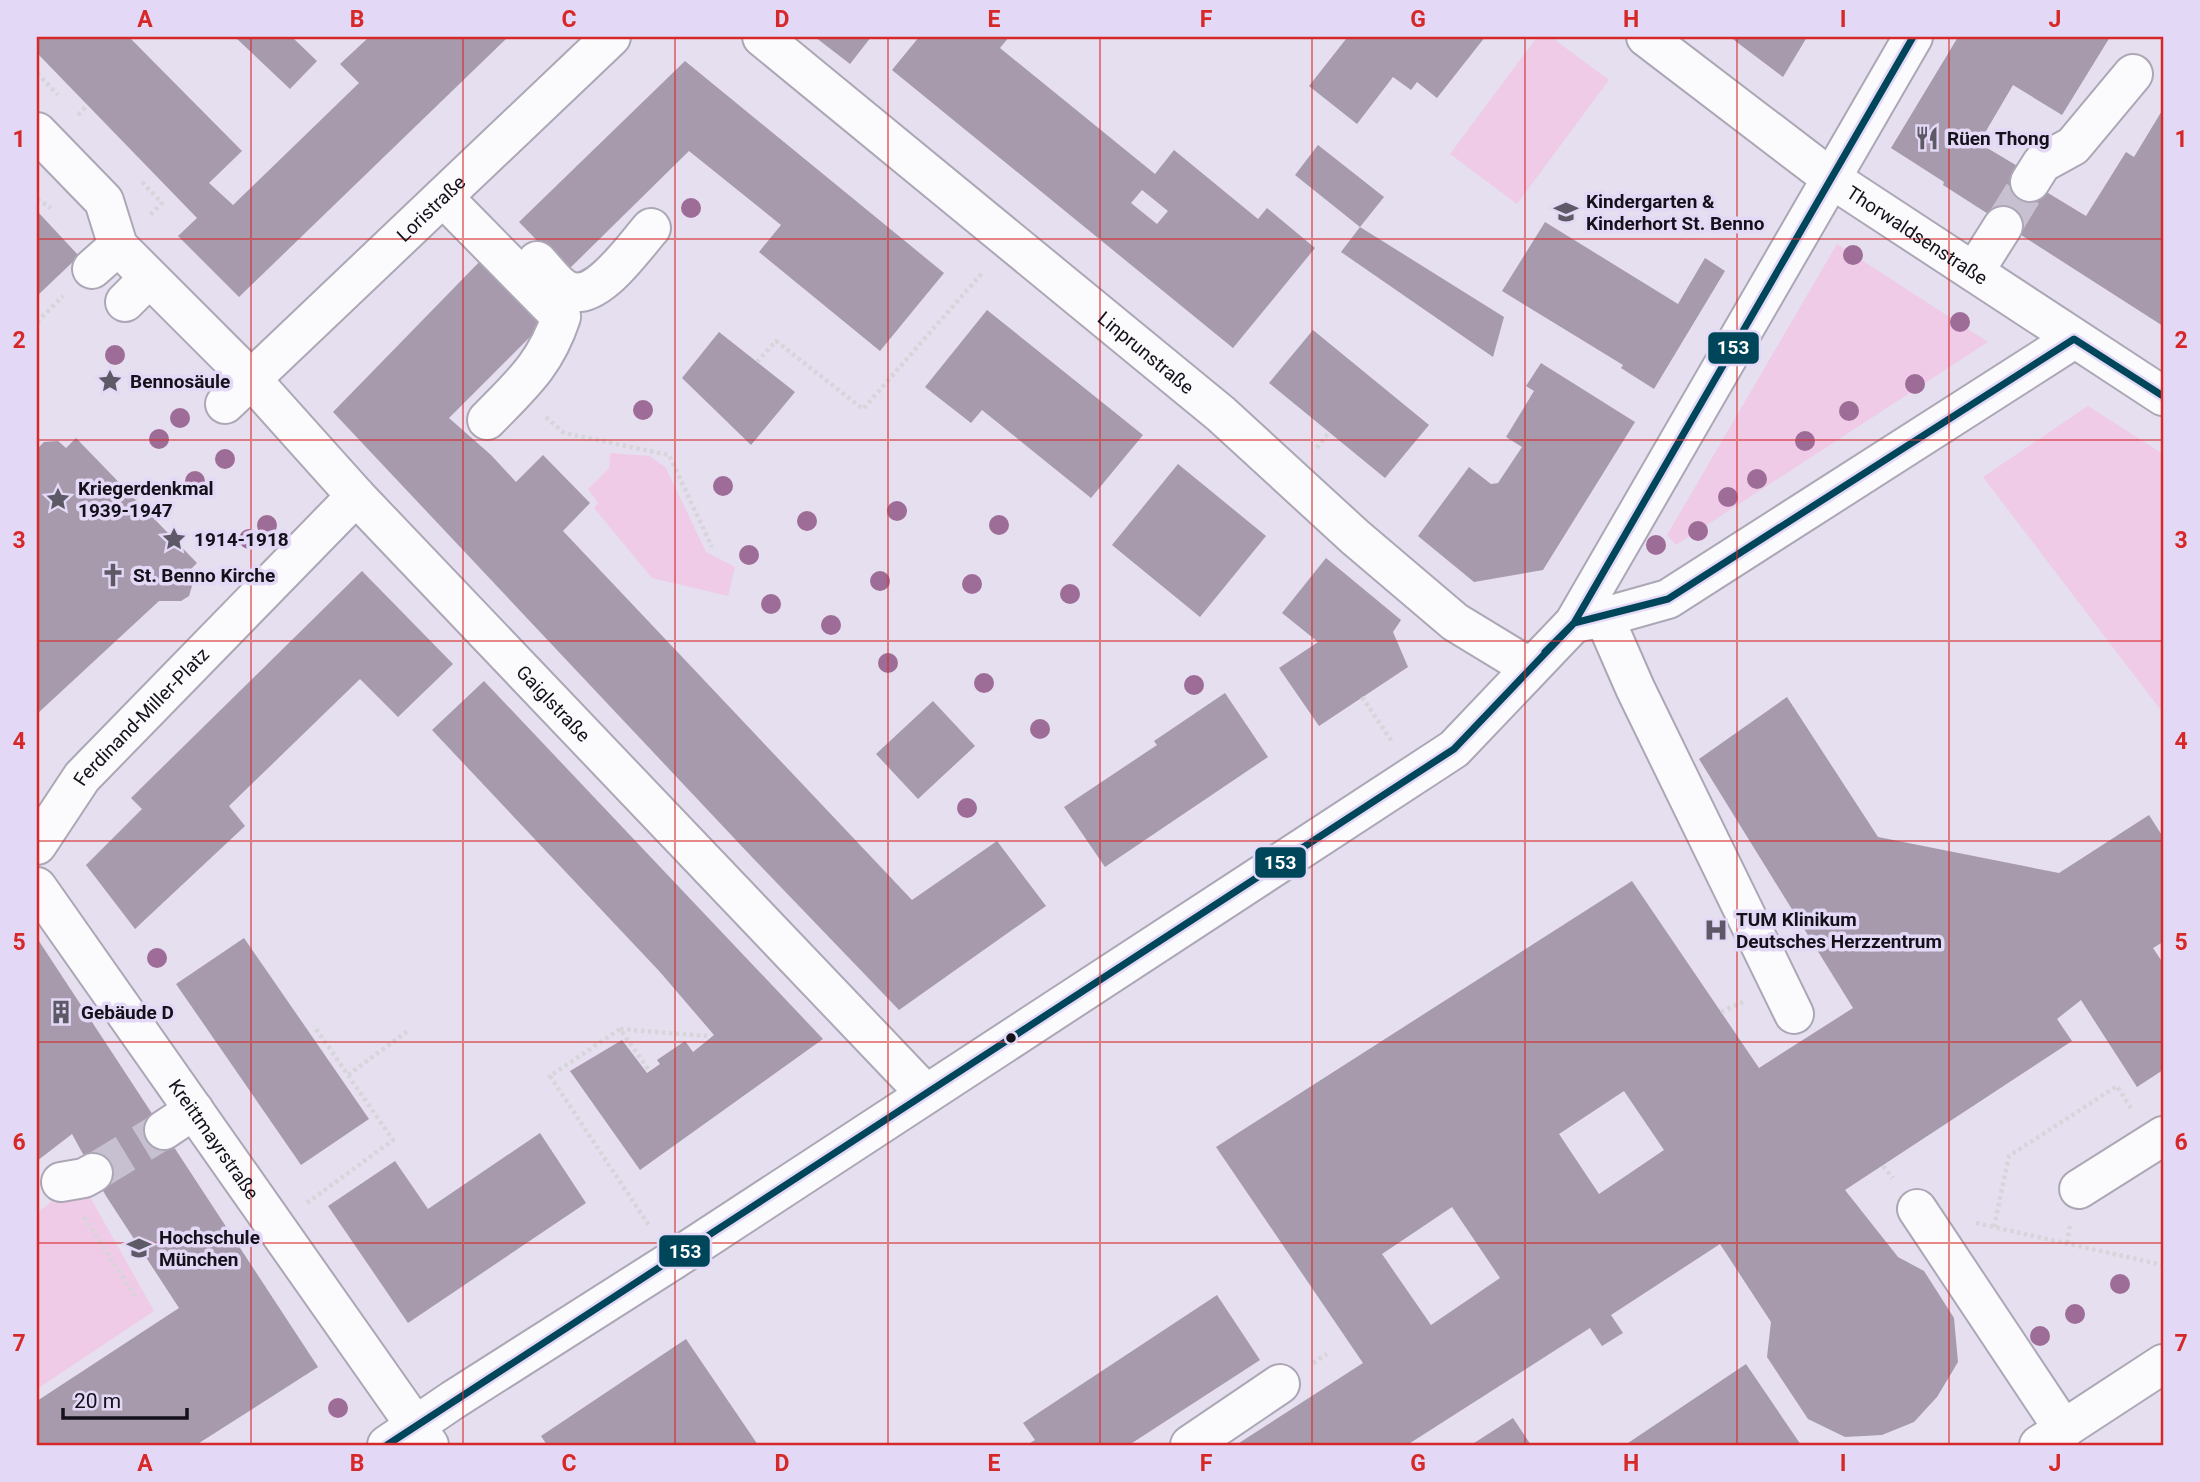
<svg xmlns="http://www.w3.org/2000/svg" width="2200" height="1482" font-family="Roboto,sans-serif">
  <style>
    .green { fill: #efcbe8 }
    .building { fill: #a69aac; fill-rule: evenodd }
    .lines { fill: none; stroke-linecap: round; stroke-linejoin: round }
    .minor-tunnel { stroke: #c6c0d0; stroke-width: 38; stroke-dasharray: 38 19; stroke-linecap: butt }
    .minor-casing { stroke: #aca7b5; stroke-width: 42 }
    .path { stroke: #d7d5d9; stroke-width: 4.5; stroke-dasharray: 3.5 3.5; stroke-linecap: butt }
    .minor { stroke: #fbfafd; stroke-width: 38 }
    .bus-1-casing { stroke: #e3d9f6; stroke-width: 12 }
    .bus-1 { stroke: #00465a; stroke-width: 7 }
    .tree { fill: #9e6d97 }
    .grid { fill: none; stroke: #d62828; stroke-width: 2; stroke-opacity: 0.55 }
    .bus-dot { fill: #15111b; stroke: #e3d9f6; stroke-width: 2.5 }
    .labels { text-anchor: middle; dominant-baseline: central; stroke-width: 7; stroke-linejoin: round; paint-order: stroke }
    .poi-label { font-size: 19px; font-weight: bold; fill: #15111b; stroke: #e3d9f6; text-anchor: start }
    .street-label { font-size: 19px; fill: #15111b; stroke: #e3d9f6 }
    .line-badge { stroke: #e3d9f6; stroke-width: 2.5 }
    .badge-label { font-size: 19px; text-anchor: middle; font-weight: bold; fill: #fff }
    .neatline { fill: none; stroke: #d62828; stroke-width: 2.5 }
    .grid-label { font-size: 23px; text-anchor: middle; font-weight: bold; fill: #d62828 }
  </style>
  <rect width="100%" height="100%" fill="#e5dff0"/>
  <path class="green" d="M1537,37H1551L1609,80L1517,204L1450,154Z
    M1837,244L1988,342L1676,545L1667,535Z
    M2088,406L2163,454V713L1983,477Z
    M610,453L650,456L666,468L706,552L735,567L728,596L652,578L594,508L598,503L588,489L609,468Z
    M80,1179L154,1311L37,1389V1213Z"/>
  <path class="building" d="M37,37H129L242,151L209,183L233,205L359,83L340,64L369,37H508L239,297L178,236L197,218L37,53Z
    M235,37H292L317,61L290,89Z
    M815,37H871L850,64Z
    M919,37H1009L1000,48L1155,174L1174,150L1258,219L1267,208L1315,248L1233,348L892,70ZM1142,190L1168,211L1157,224L1131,203Z
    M1342,37H1485L1437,98L1417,82L1411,90L1393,77L1357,124L1309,86L1346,39Z
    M1730,37H1807L1783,77Z
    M1958,37H2110L2062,115L2013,85L1979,143L2024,170L2030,182L2086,216L2126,152L2134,157L2163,109V326L1943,185L1944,182L1891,148Z
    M685,61L944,273L880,351L759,252L781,225L689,151L567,271L519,222Z
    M1318,145L1384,197L1360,227L1295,175Z
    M37,211L79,256L37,296Z
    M1545,222L1678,304L1705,258L1725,271L1654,389L1621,368L1623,365L1502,291Z
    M1360,227L1504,317L1493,357L1341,252Z
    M487,254L550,317L449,418L491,455L516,482L543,455L590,503L563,531L912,900L997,841L1046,906L899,1010L750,855L333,412Z
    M987,310L1143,435L1091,498L982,410L971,423L925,387Z
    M1313,330L1429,425L1385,478L1269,383Z
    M719,332L795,392L751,445L682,378Z
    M1541,363L1635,422L1543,570L1474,582L1418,536L1469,467L1491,484L1498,483L1522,447L1506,437L1534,391L1526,386Z
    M76,438L197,563L188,572L192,586L189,596L181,601H159L37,714V477L39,475L37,472V449L44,442L58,441L66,448Z
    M1178,464L1266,536L1200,617L1112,545Z
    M1326,558L1401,620L1393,632L1408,667L1319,726L1279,668L1318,642L1282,613Z
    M362,571L453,664L398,717L360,679L229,806L245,826L135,929L86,865L142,809L131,798Z
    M484,681L823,1039L640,1170L570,1071L622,1040L647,1073L660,1064L657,1060L685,1041L693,1052L714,1035L660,972L432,730Z
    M1225,693L1268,757L1105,867L1064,807L1157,745L1154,741Z
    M1787,697L1878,837L2059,873L2149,815L2163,837V942L2153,948L2163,963V1070L2137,1087L2081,1000L2057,1019L2072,1041L1845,1190L1898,1257L1924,1271L1954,1318L1958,1362L1937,1397L1914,1422L1882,1435L1845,1437L1808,1419L1767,1357L1771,1322L1720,1244L1611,1315L1623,1333L1602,1346L1590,1328L1407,1445H1236L1363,1363L1216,1147L1632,881L1759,1068L1853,1008L1699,759ZM1624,1091L1664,1150L1599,1194L1559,1134ZM1452,1207L1500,1278L1431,1325L1382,1254Z
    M933,701L975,746L918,799L876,754Z
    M37,938L318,1367L196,1445H37V1401L179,1308L106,1196L72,1134L37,1161Z
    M244,938L369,1119L301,1165L176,984Z
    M540,1133L586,1203L408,1323L328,1206L395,1161L428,1209Z
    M1217,1295L1260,1360L1129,1445H1027L1035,1440L1023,1423Z
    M686,1339L758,1445H547L541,1436Z
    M1746,1364L1801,1445H1625Z
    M1513,1418L1531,1445H1471Z"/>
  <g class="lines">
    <path class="minor-tunnel" d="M2003,226L2030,182
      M93,1173L164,1130"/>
    <g class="minor-casing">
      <g id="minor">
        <path id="s1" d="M762,37L1221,414L1355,537L1455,622L1529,667"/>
        <path id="s2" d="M1646,37L1832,179L2163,396"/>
        <path id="s3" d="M37,132L104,201L118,246L252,380L356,496L926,1094"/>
        <path d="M2030,182L2042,163L2073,146L2133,74"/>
        <path d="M443,197L561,317C545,365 522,384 487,420"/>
        <path d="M537,261C546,270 557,287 569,291C597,302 634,247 651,228"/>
        <path d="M92,269L118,246"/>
        <path d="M1974,272L2003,226"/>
        <path d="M125,302L148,279"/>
        <path id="s4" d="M225,404L611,37"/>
        <path d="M1604,617L1635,688L1794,1014"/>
        <path d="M1574,623L1604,617L1668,599L2074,339"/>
        <path id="s5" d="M37,845L82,777L356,496"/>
        <path id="s6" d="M37,887L429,1445"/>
        <path d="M164,1130L194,1110"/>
        <path d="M61,1182L84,1178L93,1173"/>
        <path d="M2079,1189L2163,1136"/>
        <path d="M1917,1209L2064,1430"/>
        <path d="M387,1445L453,1400L673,1260L1454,749L1574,623L1913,37"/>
        <path d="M1190,1445L1280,1384"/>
        <path d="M2039,1445L2163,1364"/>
      </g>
    </g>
    <path class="path" d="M37,73L58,95
      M78,115L87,105
      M142,182L162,203L150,215
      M37,199L51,208
      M37,322L63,296
      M757,362L776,341L863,409L983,272
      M546,417L564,433L669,455L712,547
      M1317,448L1329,432
      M135,499L140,494
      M1362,697L1393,743
      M1721,1012L1743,1002
      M620,1029L707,1036
      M648,1069L620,1029L550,1076L650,1227
      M348,1075L409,1030
      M1883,1166L1893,1178
      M307,1203L393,1140L314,1026
      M84,1217L137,1299
      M1976,1223L2163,1265
      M1994,1227L2009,1156L2117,1086L2132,1110
      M2067,1243L2070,1226
      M1313,1363L1327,1354"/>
    <use href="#minor" class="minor"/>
    <g class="bus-1-casing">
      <path id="bus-1" d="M1545,652L1574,623L1913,37
        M387,1445L1454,749L1574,623L1668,599L2074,339L2163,396"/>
    </g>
    <use href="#bus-1" class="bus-1"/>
  </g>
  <g class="tree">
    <circle cx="691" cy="208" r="10"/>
    <circle cx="1853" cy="255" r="10"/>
    <circle cx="1960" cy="322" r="10"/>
    <circle cx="115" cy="355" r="10"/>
    <circle cx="1915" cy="384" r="10"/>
    <circle cx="643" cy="410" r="10"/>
    <circle cx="1849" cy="411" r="10"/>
    <circle cx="180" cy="418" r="10"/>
    <circle cx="159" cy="439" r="10"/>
    <circle cx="1805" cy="441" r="10"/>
    <circle cx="225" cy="459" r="10"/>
    <circle cx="1757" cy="479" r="10"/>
    <circle cx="195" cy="481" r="10"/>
    <circle cx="723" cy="486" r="10"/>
    <circle cx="1728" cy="497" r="10"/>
    <circle cx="897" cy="511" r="10"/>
    <circle cx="807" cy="521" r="10"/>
    <circle cx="267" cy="525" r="10"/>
    <circle cx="999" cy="525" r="10"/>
    <circle cx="1698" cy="531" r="10"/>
    <circle cx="249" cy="539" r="10"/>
    <circle cx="1656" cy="545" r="10"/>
    <circle cx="749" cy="555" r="10"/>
    <circle cx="880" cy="581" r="10"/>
    <circle cx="972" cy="584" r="10"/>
    <circle cx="1070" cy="594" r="10"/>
    <circle cx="771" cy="604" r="10"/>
    <circle cx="831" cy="625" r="10"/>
    <circle cx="888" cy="663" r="10"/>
    <circle cx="984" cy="683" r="10"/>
    <circle cx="1194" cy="685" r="10"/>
    <circle cx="1040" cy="729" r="10"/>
    <circle cx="967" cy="808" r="10"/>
    <circle cx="157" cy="958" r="10"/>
    <circle cx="2120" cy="1284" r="10"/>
    <circle cx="2075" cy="1314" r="10"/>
    <circle cx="2040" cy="1336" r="10"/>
    <circle cx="338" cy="1408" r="10"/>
  </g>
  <path class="grid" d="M251,37V1445M463,37V1445M675,37V1445M888,37V1445M1100,37V1445M1312,37V1445M1525,37V1445M1737,37V1445M1949,37V1445M37,239H2163M37,440H2163M37,641H2163M37,841H2163M37,1042H2163M37,1243H2163"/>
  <defs>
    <g id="restaurant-bare" transform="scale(1.89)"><path d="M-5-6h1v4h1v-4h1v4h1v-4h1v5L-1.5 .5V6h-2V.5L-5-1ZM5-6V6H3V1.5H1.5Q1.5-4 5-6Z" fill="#5e5966" stroke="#e3d9f6" stroke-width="2.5" paint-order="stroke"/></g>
    <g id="school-bare" transform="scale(1.89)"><path d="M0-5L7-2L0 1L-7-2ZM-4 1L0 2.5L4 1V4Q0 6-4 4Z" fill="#5e5966" stroke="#e3d9f6" stroke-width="2.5" paint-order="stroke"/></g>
    <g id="sight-bare" transform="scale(1.89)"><path d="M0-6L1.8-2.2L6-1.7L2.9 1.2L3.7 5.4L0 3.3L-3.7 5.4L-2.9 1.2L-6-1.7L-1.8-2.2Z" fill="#5e5966" stroke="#e3d9f6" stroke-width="2.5" paint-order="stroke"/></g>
    <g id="church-bare" transform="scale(1.89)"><path d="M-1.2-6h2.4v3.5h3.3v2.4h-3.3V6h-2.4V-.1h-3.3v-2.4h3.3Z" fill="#5e5966" stroke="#e3d9f6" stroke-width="2.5" paint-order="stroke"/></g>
    <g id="hospital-bare" transform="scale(1.89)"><path d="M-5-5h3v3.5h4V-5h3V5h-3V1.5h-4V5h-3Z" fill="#5e5966" stroke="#e3d9f6" stroke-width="2.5" paint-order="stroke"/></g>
    <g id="building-bare" transform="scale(1.89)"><path d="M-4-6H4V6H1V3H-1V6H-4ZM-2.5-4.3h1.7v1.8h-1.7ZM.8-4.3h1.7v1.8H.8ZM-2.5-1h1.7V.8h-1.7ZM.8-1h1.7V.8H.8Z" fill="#5e5966" stroke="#e3d9f6" stroke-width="2.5" paint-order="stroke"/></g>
    <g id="university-bare" transform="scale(1.89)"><path d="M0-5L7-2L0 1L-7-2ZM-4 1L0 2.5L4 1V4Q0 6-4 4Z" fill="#5e5966" stroke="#e3d9f6" stroke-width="2.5" paint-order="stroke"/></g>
  </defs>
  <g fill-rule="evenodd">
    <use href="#restaurant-bare" x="1927" y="138"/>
    <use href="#school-bare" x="1566" y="212"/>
    <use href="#sight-bare" x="110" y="381"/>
    <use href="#sight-bare" x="58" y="499"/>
    <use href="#sight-bare" x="174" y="539"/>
    <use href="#church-bare" x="113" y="575"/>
    <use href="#hospital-bare" x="1716" y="930"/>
    <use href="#building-bare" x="61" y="1012"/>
    <use href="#university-bare" x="139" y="1248"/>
  </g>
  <circle class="bus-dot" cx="1011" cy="1038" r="6"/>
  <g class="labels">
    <g class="poi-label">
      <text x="1947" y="138">Rüen Thong</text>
      <text x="1586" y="201">Kindergarten &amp;<tspan x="1586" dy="22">Kinderhort St. Benno</tspan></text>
      <text x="130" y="381">Bennosäule</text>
      <text x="78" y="488">Kriegerdenkmal<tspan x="78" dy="22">1939-1947</tspan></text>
      <text x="194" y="539">1914-1918</text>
      <text x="133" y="575">St. Benno Kirche</text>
      <text x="1736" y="919">TUM Klinikum<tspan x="1736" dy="22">Deutsches Herzzentrum</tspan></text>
      <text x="81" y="1012">Gebäude D</text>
      <text x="159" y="1237">Hochschule<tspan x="159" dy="22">München</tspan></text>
    </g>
    <g class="street-label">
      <text stroke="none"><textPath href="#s4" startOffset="284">Loristraße</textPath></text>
      <text stroke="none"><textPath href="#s2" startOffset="336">Thorwaldsenstraße</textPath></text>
      <text stroke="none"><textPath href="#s1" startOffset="497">Linprunstraße</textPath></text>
      <text stroke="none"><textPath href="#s3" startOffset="775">Gaiglstraße</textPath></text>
      <text stroke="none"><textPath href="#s5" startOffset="166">Ferdinand-Miller-Platz</textPath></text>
      <text stroke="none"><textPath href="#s6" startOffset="308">Kreittmayrstraße</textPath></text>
    </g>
  </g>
  <g class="line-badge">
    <rect x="1707" y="331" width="53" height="34" rx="7" fill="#00465a"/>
    <rect x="1254" y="846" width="53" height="33" rx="7" fill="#00465a"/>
    <rect x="658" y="1234" width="53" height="34" rx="7" fill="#00465a"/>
  </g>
  <g class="badge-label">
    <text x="1733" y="354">153</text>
    <text x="1280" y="869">153</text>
    <text x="685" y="1258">153</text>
  </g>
  <rect width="2200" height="1482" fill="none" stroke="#e3d9f6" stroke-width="77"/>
  <path d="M63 1408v10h124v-10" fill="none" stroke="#15111b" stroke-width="3.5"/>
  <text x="74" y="1408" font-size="21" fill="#15111b" stroke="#e3d9f6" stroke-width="5" paint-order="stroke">20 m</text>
  <rect x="38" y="38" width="2124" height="1406" class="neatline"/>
  <g class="grid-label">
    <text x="145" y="27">A</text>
    <text x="357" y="27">B</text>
    <text x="569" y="27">C</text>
    <text x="782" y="27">D</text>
    <text x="994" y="27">E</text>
    <text x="1206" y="27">F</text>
    <text x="1418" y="27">G</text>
    <text x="1631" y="27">H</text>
    <text x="1843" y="27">I</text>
    <text x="2055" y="27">J</text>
    <text x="19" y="147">1</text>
    <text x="2181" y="147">1</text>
    <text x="19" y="348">2</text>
    <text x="2181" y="348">2</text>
    <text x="19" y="548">3</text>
    <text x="2181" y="548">3</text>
    <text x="19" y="749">4</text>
    <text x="2181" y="749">4</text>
    <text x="19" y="950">5</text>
    <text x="2181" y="950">5</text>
    <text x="19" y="1150">6</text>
    <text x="2181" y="1150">6</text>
    <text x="19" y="1351">7</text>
    <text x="2181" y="1351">7</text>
    <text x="145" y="1471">A</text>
    <text x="357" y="1471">B</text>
    <text x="569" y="1471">C</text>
    <text x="782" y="1471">D</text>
    <text x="994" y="1471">E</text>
    <text x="1206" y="1471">F</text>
    <text x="1418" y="1471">G</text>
    <text x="1631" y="1471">H</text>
    <text x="1843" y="1471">I</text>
    <text x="2055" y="1471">J</text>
  </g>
</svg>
